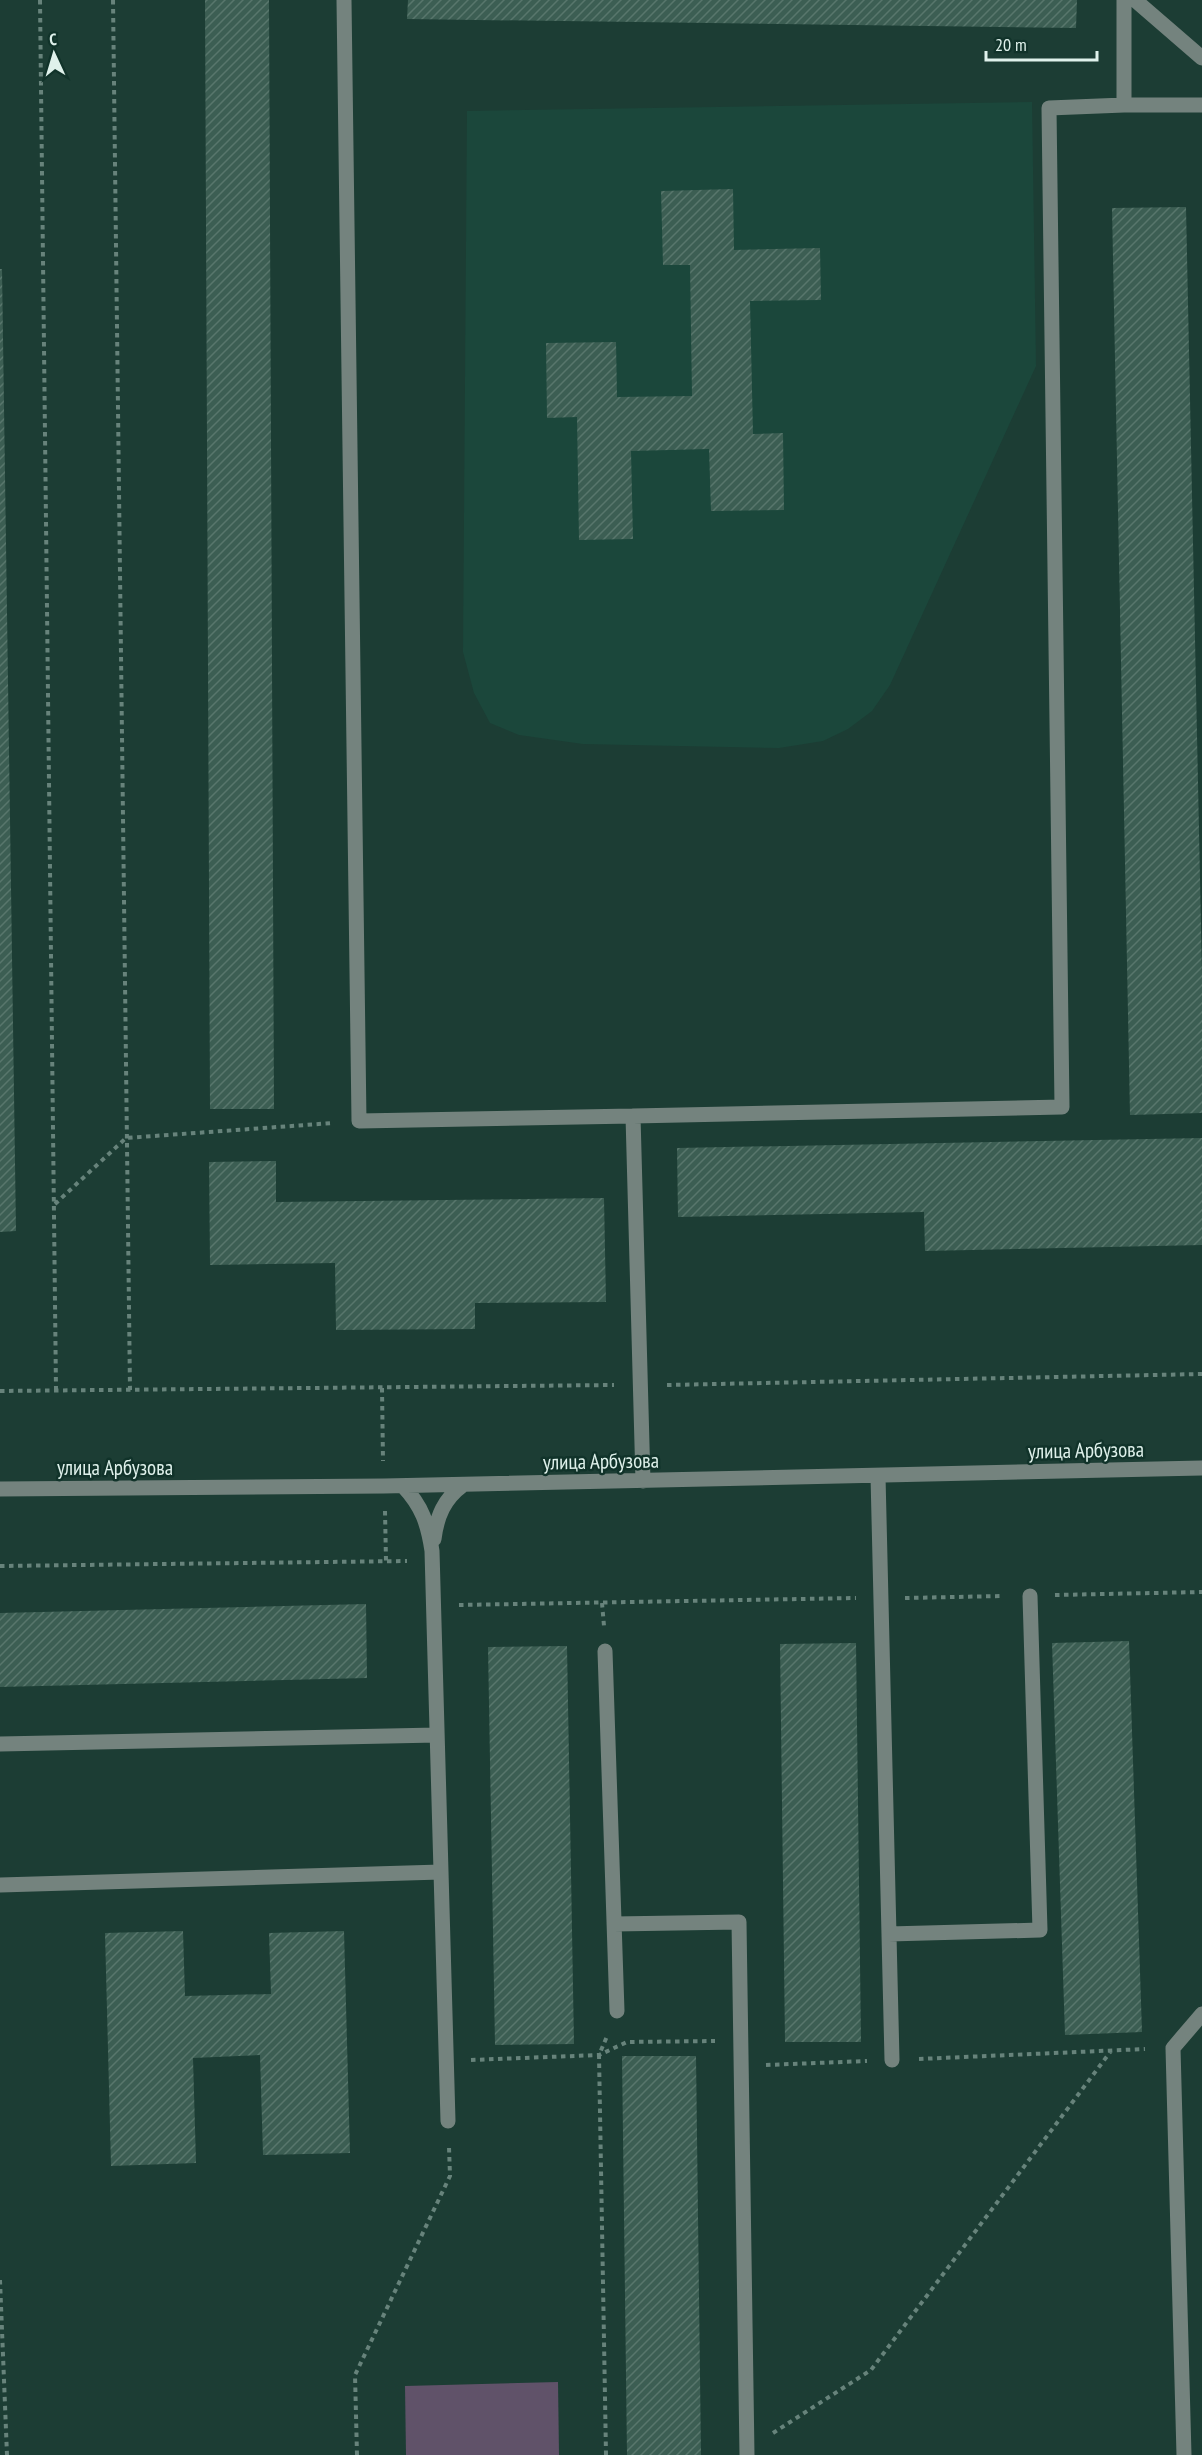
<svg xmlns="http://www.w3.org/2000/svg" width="1202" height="2455" font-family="'PT Sans Narrow',sans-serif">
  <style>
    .built { fill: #1b473b }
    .pitch { fill: #605269 }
    .building { fill: url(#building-hatch) }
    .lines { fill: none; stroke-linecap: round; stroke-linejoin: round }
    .path { stroke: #67837b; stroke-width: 4; stroke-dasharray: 4.5 4.5; stroke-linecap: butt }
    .minor { stroke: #74837e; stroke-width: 15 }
    .labels { text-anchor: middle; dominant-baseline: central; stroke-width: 5; stroke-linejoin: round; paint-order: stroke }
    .street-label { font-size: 21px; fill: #dff1eb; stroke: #11332a }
  </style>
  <defs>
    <pattern id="building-hatch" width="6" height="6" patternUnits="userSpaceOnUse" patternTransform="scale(1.5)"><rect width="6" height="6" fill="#3c5e53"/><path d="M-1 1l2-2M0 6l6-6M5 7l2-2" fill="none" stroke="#58766c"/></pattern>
  </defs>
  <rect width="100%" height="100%" fill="#1c3d34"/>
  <path class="built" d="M1032,102L1036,366L890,685L872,711L848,729L823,741L779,748L583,744L519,735L490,723L474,693L463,652L467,111Z"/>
  <path class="pitch" d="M558,2382L559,2455H406L405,2386Z"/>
  <path class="building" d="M205,0H269L274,1109H210Z
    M408,0H1077L1076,28L407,19Z
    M733,189L734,250L820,248L821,300L750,301L753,434L783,433L784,510L711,511L709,449L631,451L633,539L579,540L577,417L547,418L546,343L616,342L617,397L692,396L690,265H663L661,191Z
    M1186,207L1202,975V1113L1130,1115L1112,208Z
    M0,269H2L16,1231L0,1232Z
    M1202,1138V1245L925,1251L924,1212L678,1217L677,1148Z
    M276,1161V1202L604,1198L606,1302L475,1303V1329L336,1330L335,1263L210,1265L209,1162Z
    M366,1604L367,1678L0,1687V1613Z
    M1129,1641L1142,2032L1065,2035L1052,1643Z
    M856,1643L861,2042H785L780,1644Z
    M567,1646L574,2044L495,2045L488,1647Z
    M183,1931L185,1996L271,1994L269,1933L344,1931L350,2153L263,2155L260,2055L193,2058L196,2163L111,2166L105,1933Z
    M622,2056H696L701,2455H627Z"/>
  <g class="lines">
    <path class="path" d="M40,0L56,1390
      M113,0L130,1390
      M55,1204L126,1138L333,1123
      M667,1385L1202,1374
      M382,1388L383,1461
      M0,1391L614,1385
      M385,1511L386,1561
      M0,1566L407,1561
      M1055,1595L1202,1592
      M905,1598L1003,1596
      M602,1603L604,1626
      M459,1605L856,1598
      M919,2059L1145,2049
      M471,2060L599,2055L627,2042L715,2041
      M766,2065L867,2061
      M0,2280L7,2455
      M773,2433L871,2370L1111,2051
      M357,2455L355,2375L450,2176L449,2147
      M606,2455L599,2055L608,2034"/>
    <path class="minor" d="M344,0L359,1121L633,1116L643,1481
      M1135,0L1202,58
      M1124,105H1202
      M633,1116L1062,1107L1049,108L1124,105V0
      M878,1476L892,2060
      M403,1486C422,1506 428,1524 432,1551L448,2121
      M0,1489L384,1486L1202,1468
      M434,1539C437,1516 444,1499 463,1485
      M605,1651L617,2011
      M0,1744L437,1735
      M0,1885L441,1872
      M614,1924L739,1922L747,2455
      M889,1934L1040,1930L1030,1596
      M1184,2455L1173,2048L1202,2014"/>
  </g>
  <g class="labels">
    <g class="street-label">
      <text transform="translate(1086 1450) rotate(-1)">улица Арбузова</text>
      <text transform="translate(601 1461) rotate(-1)">улица Арбузова</text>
      <text x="115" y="1467">улица Арбузова</text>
    </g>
  </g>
  <g transform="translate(54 54) rotate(356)" stroke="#11332a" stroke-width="4.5" paint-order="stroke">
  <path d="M0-4.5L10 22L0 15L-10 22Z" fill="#dff1eb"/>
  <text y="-9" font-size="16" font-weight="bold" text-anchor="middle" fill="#dff1eb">С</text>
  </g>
  <path d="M986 51v9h111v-9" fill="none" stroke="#dff1eb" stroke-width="3"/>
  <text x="995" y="51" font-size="18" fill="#dff1eb" stroke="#11332a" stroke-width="4.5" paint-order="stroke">20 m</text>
</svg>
